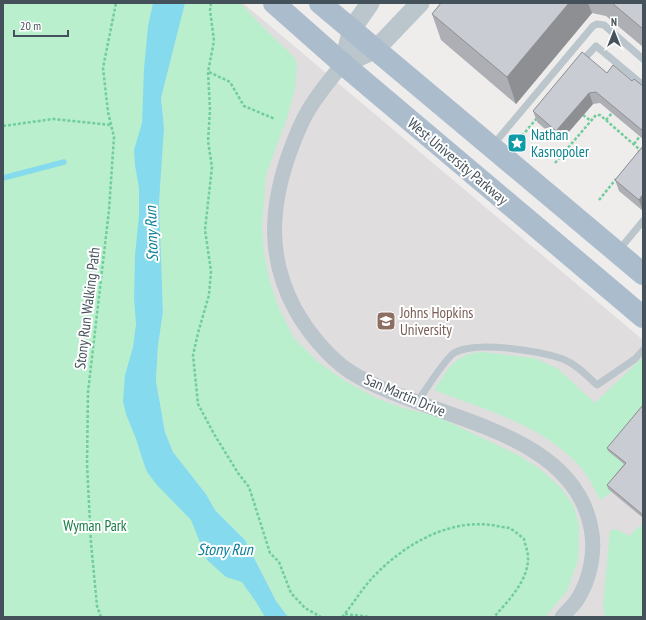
<svg xmlns="http://www.w3.org/2000/svg" width="646" height="620" font-family="'PT Sans Narrow',sans-serif">
  <style>
    .education { fill: #e0ddde }
    .green { fill: #b9efcc }
    .water { fill: #85dbed }
    .lines { fill: none; stroke-linecap: round; stroke-linejoin: round }
    .stream { stroke: #85dbed; stroke-width: 5.5 }
    .path { stroke: #70cd9c; stroke-width: 2.5; stroke-dasharray: 3 2; stroke-linecap: butt }
    .service { stroke: #bac5cc; stroke-width: 7 }
    .minor { stroke: #bac5cc; stroke-width: 15 }
    .tertiary { stroke: #bac5cc; stroke-width: 19 }
    .primary { stroke: #abbdcd; stroke-width: 22 }
    .wall { fill: #adafb5 }
    .shaded-wall { fill: #8d8f93 }
    .building { fill: #c9ccd2; stroke: #8d8f93 }
    .labels { text-anchor: middle; dominant-baseline: central; stroke-width: 4; stroke-linejoin: round; paint-order: stroke }
    .culture-label { font-size: 15px; fill: #0d838f; stroke: #fff; text-anchor: start }
    .street-label { font-size: 15px; fill: #45515a; stroke: #fff }
    .education-label { font-size: 15px; fill: #785e54; stroke: #fff; text-anchor: start }
    .park-label { font-size: 15px; fill: #157c44; stroke: #fff }
    .water-label { font-size: 16px; font-style: italic; fill: #0b8199; stroke: #fff }
  </style>
  <rect width="100%" height="100%" fill="#efecec"/>
  <path class="education" d="M165,3H243L643,340V617H277L151,250Z"/>
  <path class="green" d="M3,3H165L151,97L154,442L277,617H3Z
    M185,3H240L266,30L294,57L297,64L295,89L287,118L266,175L262,227L264,253L270,282L279,308L294,338L317,361L345,381L376,398L403,408L436,416L518,455L540,469L561,488L573,505L579,525L578,560L567,591L545,617H288L276,601L245,540L215,510L206,494L173,452L165,432L156,381L158,346L163,312L159,203L164,128L161,98Z
    M483,352L534,358L557,368L595,403L643,357V405L630,421L627,467L612,492L600,500C595,490 590,479 583,470C546,426 486,410 434,390C449,368 454,354 483,352Z
    M643,523V617H605L603,605L610,531L616,529L629,536Z"/>
  <path class="water" d="M153,3H185L161,98L164,128L159,203L163,312L158,346L156,381L165,432L173,452L206,494L215,510L245,540L276,601L288,617H265L256,602L242,582L226,577L207,560L191,520L157,485L147,472L143,461L136,439L126,414L123,401L125,375L133,347L136,324L134,299L135,255L139,215V188L135,165L134,150L142,123L144,69L148,26Z"/>
  <g class="lines">
    <path class="stream" d="M3,178L64,162"/>
    <path class="path" d="M211,3L210,10L214,41L208,72L210,110L208,141L212,167L205,230L211,271L209,295L198,333L193,355L198,404L214,434L238,473L249,487L270,553L279,562L291,593L305,608L321,617
      M209,72L230,82L244,106L275,119
      M583,115L591,121
      M606,120L612,113
      M3,126L53,119L111,125
      M522,136L537,118
      M634,144L640,136
      M555,163L596,115H600L639,149V153
      M599,200L616,179
      M345,614L369,617
      M101,617L97,606L91,543L87,464L88,392L109,210L114,137L108,112L103,68L116,3
      M342,617C355,602 364,585 378,572C408,542 454,517 497,526C500,527 505,527 509,528C514,530 519,535 524,539C525,545 528,551 528,557C529,580 508,601 494,617"/>
    <path class="service" d="M581,62L596,46L643,85
      M493,145L593,26L597,24L604,25L643,59
      M619,250L643,221
      M417,402C426,390 443,361 454,353C475,340 541,351 563,359C576,364 587,376 597,385L635,359L643,350"/>
    <path class="minor" d="M343,64C331,78 319,93 309,109C300,124 294,140 288,157C270,210 268,259 295,309C307,331 328,357 349,371C423,419 572,426 591,528C596,551 590,580 577,600C573,606 567,611 562,617"/>
    <path class="tertiary" d="M343,64L376,49L420,3
      M343,64L352,29L370,3"/>
    <path class="primary" d="M274,3L343,64L643,317
      M320,3L643,274"/>
  </g>
  <path class="wall" d="M441,3H643V47L606,16L592,13L516,104L441,40L432,14Z
    M607,73L632,81L643,86V139L600,103L593,104L560,142L537,122L533,111Z
    M643,146V211L619,191L615,180Z
    M643,405V518L608,489L607,485L624,464L608,451L607,448Z"/>
  <path class="shaded-wall" d="M569,3H588L592,13L516,104L507,77Z
    M589,93L593,104L560,142L556,131Z
    M643,194V211L639,200Z"/>
  <path class="building" d="M441,3H569L507,77L432,14Z
    M612,3H643V29Z
    M582,52L607,73L613,65L632,81L634,79L643,86V131L596,92L589,93L556,131L533,111Z
    M643,146V194L639,200L615,180Z
    M643,405V515L607,485L626,463L607,448Z"/>
  <defs>
    <g id="sight-square" transform="scale(1)"><rect x="-9" y="-9" width="18" height="18" rx="4" fill="#0f9aa8" stroke="#fff"/><path d="M0-6L1.8-2.2L6-1.7L2.9 1.2L3.7 5.4L0 3.3L-3.7 5.4L-2.9 1.2L-6-1.7L-1.8-2.2Z" fill="#fff"/></g>
    <g id="university-square" transform="scale(1)"><rect x="-9" y="-9" width="18" height="18" rx="4" fill="#8d6e63" stroke="#fff"/><path d="M0-5L7-2L0 1L-7-2ZM-4 1L0 2.5L4 1V4Q0 6-4 4Z" fill="#fff"/></g>
  </defs>
  <g fill-rule="evenodd">
    <use href="#sight-square" x="517" y="143"/>
    <use href="#university-square" x="386" y="321"/>
  </g>
  <g class="labels">
    <g class="culture-label">
      <text x="531" y="134">Nathan<tspan x="531" dy="17">Kasnopoler</tspan></text>
    </g>
    <g class="street-label">
      <text transform="translate(458 161) rotate(40)">West University Parkway</text>
      <text transform="translate(87 308) rotate(-83)">Stony Run Walking Path</text>
      <text transform="translate(405 395) rotate(23)">San Martin Drive</text>
    </g>
    <g class="education-label">
      <text x="400" y="312">Johns Hopkins<tspan x="400" dy="17">University</tspan></text>
    </g>
    <g class="park-label">
      <text x="95" y="525">Wyman Park</text>
    </g>
    <g class="water-label">
      <text transform="translate(151 234) rotate(-92)">Stony Run</text>
      <text x="225" y="549">Stony Run</text>
    </g>
  </g>
  <rect width="646" height="620" fill="none" stroke="#45515a" stroke-width="8"/>
  <g transform="translate(614 32)" stroke="#ffffff" stroke-width="3" paint-order="stroke">
  <path d="M0-3L7 15L0 10L-7 15Z" fill="#45515a"/>
  <text y="-6" font-size="11" font-weight="bold" text-anchor="middle" fill="#45515a">N</text>
  </g>
  <path d="M14 30v6h54v-6" fill="none" stroke="#45515a" stroke-width="2"/>
  <text x="20" y="30" font-size="12" fill="#45515a" stroke="#ffffff" stroke-width="3" paint-order="stroke">20 m</text>
</svg>
